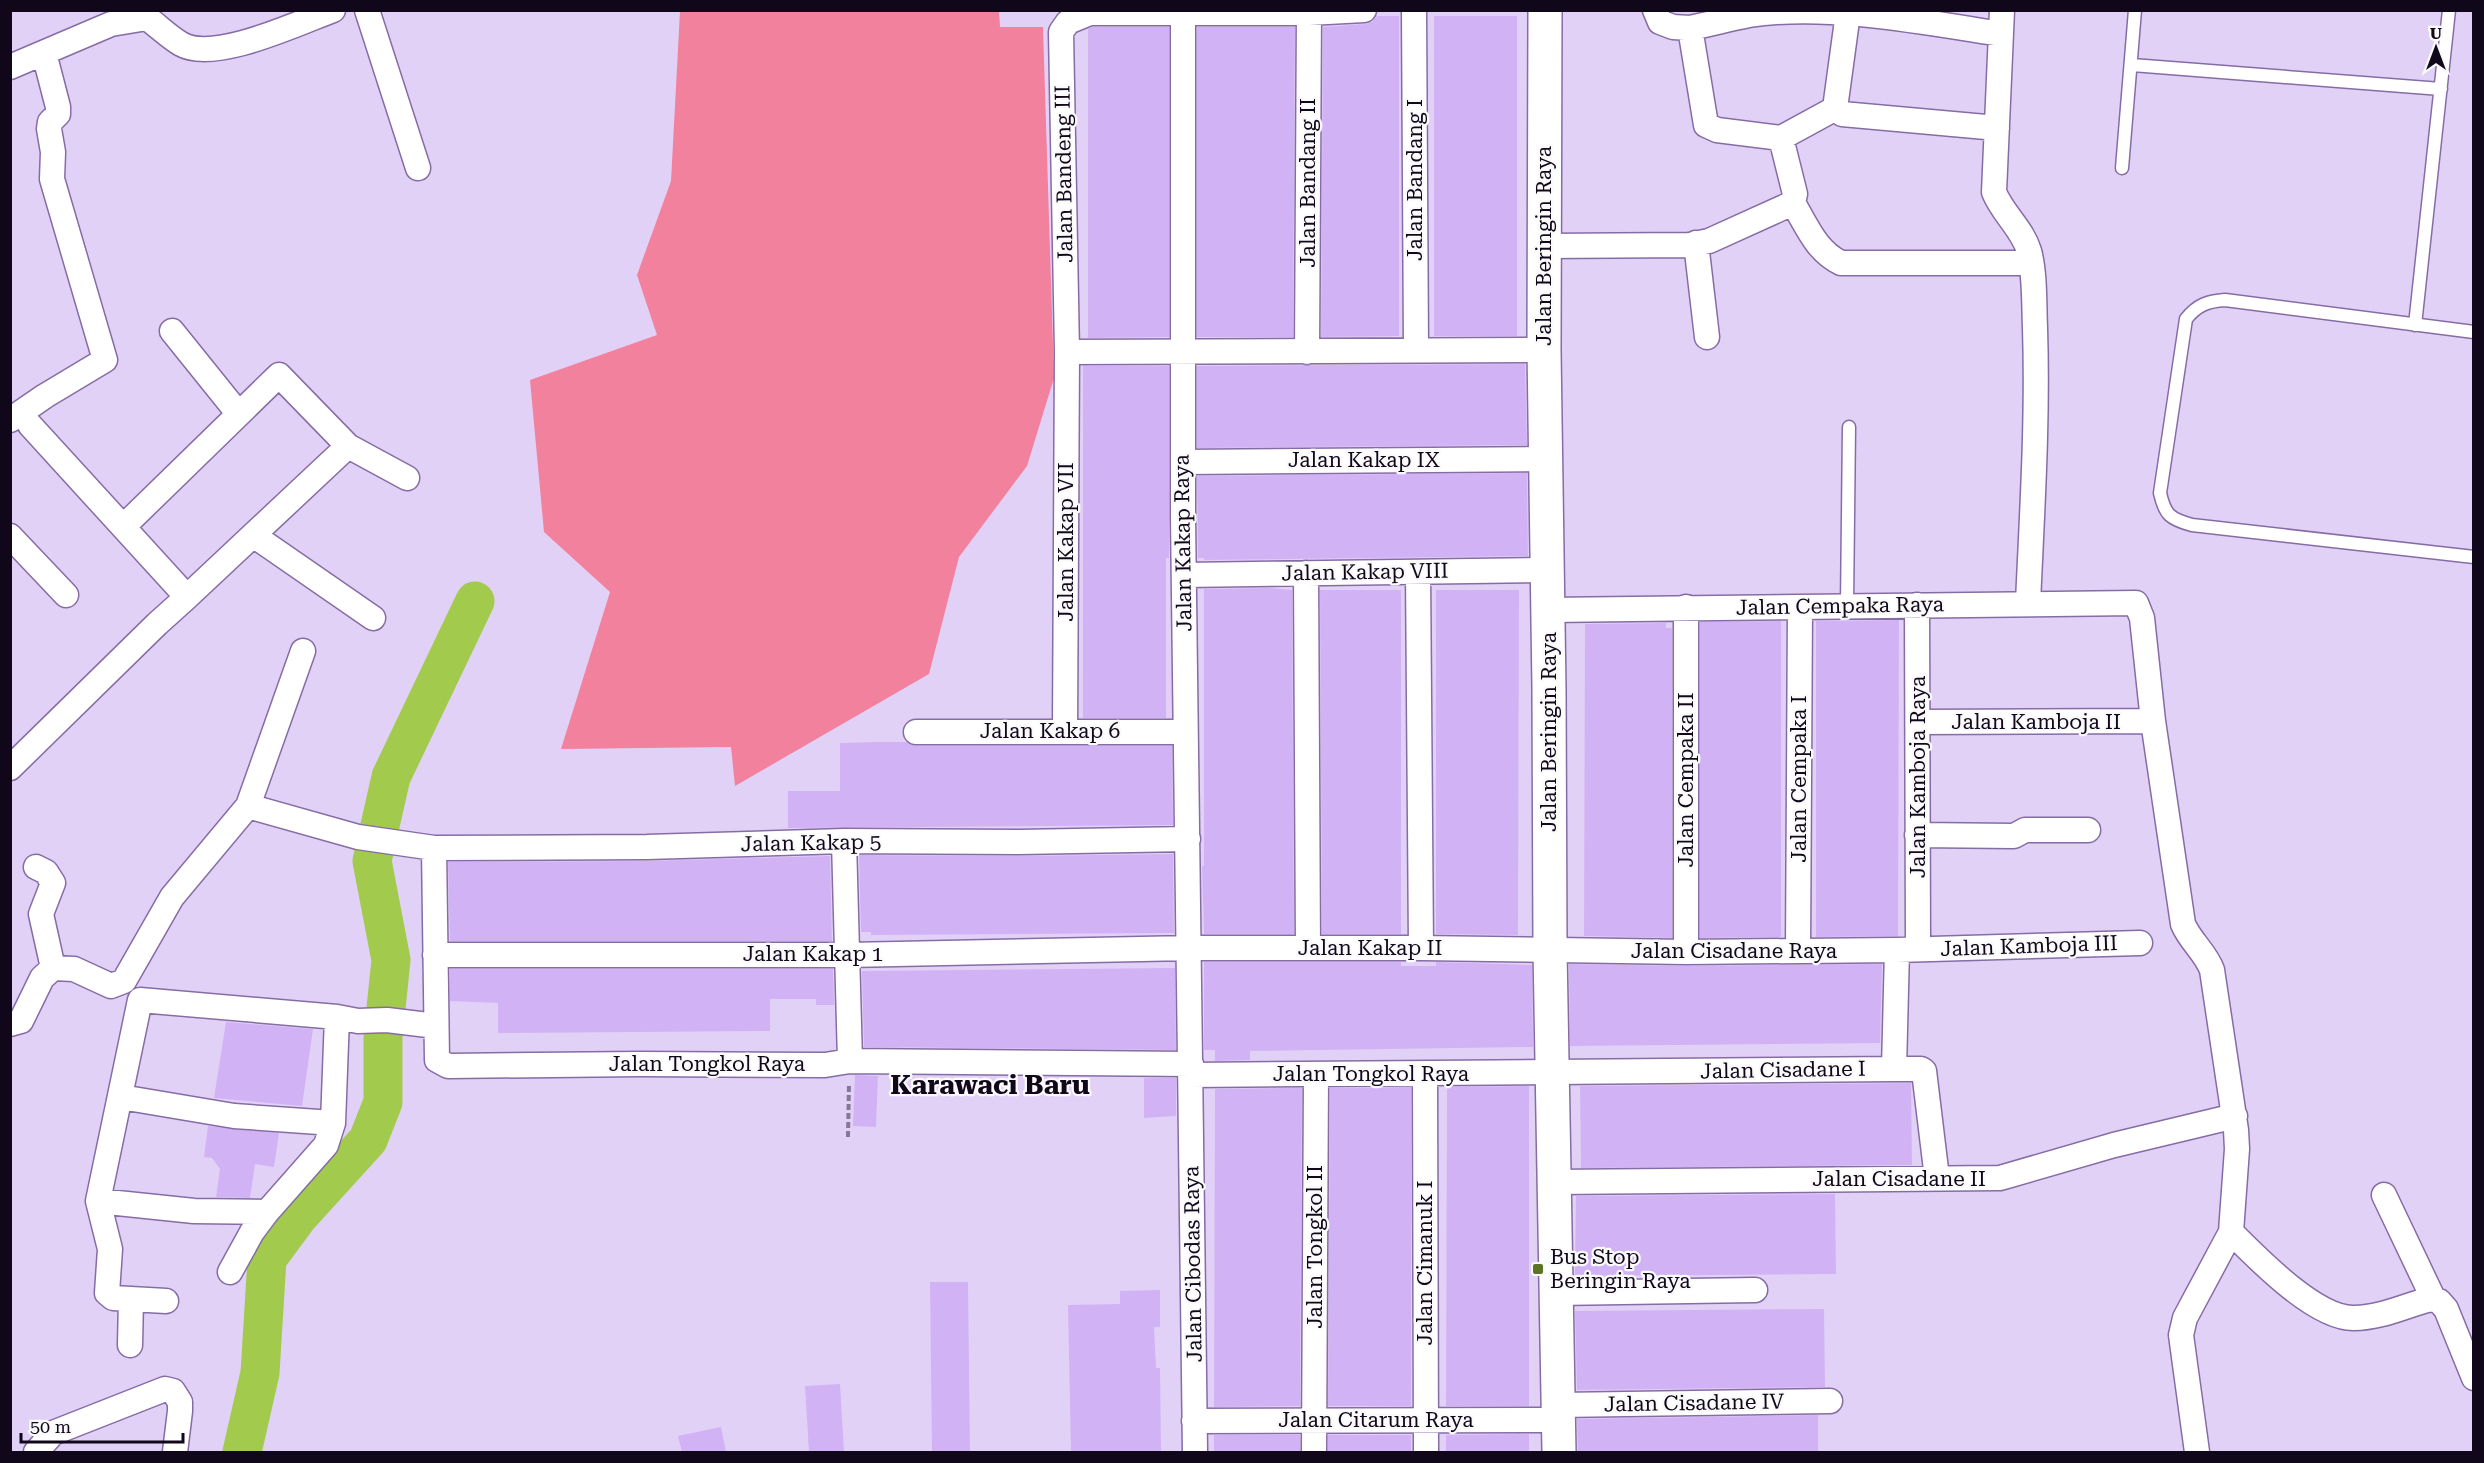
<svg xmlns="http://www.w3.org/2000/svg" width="2484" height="1463" font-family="'Roboto Serif',serif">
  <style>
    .green { fill: #f2819e }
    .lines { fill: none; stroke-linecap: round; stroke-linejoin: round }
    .river { stroke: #a2ca4c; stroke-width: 39 }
    .building { fill: #d1b3f5 }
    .lane-casing { stroke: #866ca5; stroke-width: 15 }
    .street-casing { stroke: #866ca5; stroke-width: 27 }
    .secondary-casing { stroke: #866ca5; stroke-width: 36 }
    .path { stroke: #857795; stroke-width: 4; stroke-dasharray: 6 3; stroke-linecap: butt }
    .lane { stroke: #fff; stroke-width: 12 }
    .street { stroke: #fff; stroke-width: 24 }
    .secondary { stroke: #fff; stroke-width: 33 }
    .poi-dot { fill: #5c7426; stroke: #fafafa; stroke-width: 2 }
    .labels { text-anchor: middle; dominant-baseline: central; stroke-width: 4.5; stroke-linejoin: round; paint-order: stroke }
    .street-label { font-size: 21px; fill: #11071b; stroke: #fafafa }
    .poi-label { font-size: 21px; fill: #11071b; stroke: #fafafa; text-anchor: start }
    .district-label { font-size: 27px; font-weight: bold; fill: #11071b; stroke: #fafafa }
  </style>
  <rect width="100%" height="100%" fill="#e2d1f7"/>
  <path class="green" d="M999,11L1000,27H1043L1054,378L1027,466L959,557L929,674L735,786L731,747L561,749L610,592L544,532L530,380L657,335L637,275L671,181L680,11Z"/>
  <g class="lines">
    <path class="river" d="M242,1452L260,1373L267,1259L298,1217L368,1140L383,1102V1037L391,960L372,861L391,777L475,601"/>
  </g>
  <path class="building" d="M1377,16H1399V336L1321,337L1323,27L1365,24L1372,22Z
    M1434,16H1517V336H1434Z
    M1093,27H1169V337L1088,338V29Z
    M1197,27H1295L1293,337H1197Z
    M1525,364L1527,445L1197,448V366Z
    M1083,366H1169V558H1166V718H1083Z
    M1527,473L1528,556L1204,560V558H1198L1197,476Z
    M1269,588L1292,590L1294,934H1204L1202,866H1204V589Z
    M1320,590H1401V934H1322Z
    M1436,590H1519L1518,935L1436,934Z
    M1899,620L1898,936L1816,937V621Z
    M1781,621V937L1700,938V622Z
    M1666,623V628H1672V938L1584,936L1585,624Z
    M874,742H907L916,746H1172L1173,825L788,828V791H840V743Z
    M1173,854L1174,933L871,935V932H861L859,855L1019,856Z
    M830,856L832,941H450L448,862L647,861Z
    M1204,962H1401V966H1436V962L1532,965L1533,1047L1250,1051V1060L1215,1061V1050H1204Z
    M1569,964L1686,966L1882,964L1880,1043L1570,1046Z
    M1171,968H1175L1176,1050L864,1047L862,971Z
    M450,969H833L834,1005H816V999H770V1031L498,1033V1003L450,1001Z
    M226,1022L313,1029L302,1106L214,1098Z
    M855,1075L878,1076L876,1127L853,1126Z
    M1144,1078H1176V1116L1144,1118Z
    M1911,1083L1912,1165L1581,1168L1580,1086Z
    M1529,1086V1406H1446L1447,1087Z
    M1411,1087V1406H1328L1330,1088Z
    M1302,1088L1300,1406L1214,1407L1215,1089Z
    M208,1126L279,1133L274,1167L255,1164L250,1198L216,1197L220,1169L212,1158L204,1157Z
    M1835,1194L1836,1274L1575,1276L1576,1196Z
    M930,1282H968L970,1452H932Z
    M1160,1290V1327H1154L1156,1368H1160L1161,1452H1071L1068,1305L1120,1304V1291Z
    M1824,1309L1825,1387L1577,1390L1575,1311Z
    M840,1384L844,1452H809L805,1386Z
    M1818,1415V1452H1578L1577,1419Z
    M721,1427L726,1452H682L678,1436Z
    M1529,1434V1452H1446V1435Z
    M1214,1435H1300V1452H1214Z
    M1328,1435H1411V1452H1328Z"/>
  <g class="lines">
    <g class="lane-casing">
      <path id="lane" d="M2132,65L2441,89
        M2122,168L2135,10
        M2415,325L2449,10
        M2474,332L2225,300C2208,301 2197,305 2186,319L2160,493C2165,515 2170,519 2192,525L2474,557
        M1847,606L1849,427"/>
    </g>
    <g class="street-casing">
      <path id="street" d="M367,10L418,168
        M1414,10L1416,350
        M1655,10L1660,22L1673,27L1690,28
        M2002,10L1994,192C2002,213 2022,228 2029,251C2035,272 2034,305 2035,328C2038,420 2032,512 2028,603
        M1183,12V517L1195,1452
        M1848,13L1836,101V108L1842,114L1997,128
        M10,67L111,24L147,18C158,26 169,37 181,44C214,63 298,23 333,10
        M1836,108L1781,138L1717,130L1706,125L1690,28C1710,24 1729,19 1749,15C1826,3 1924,22 2001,34
        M1781,138L1795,194L1793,203C1807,226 1816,251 1841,263H2030
        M1696,243L1707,337
        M1544,246L1689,245L1709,241L1793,203
        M172,331L238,413
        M1067,352L1544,350
        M1307,352L1309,10
        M10,420L45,396L105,360L52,179L53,152L49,129L50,122L58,114V107L44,53
        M1183,462L1545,459
        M124,526L279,375L348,446L407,478
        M253,535L373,618
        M10,536L66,595
        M1418,572L1421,948
        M1306,573L1308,948
        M1184,575L1546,570
        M187,597L348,446
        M1917,605L1918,949
        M1686,607V952
        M1548,610L2136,603L2142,618L2153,721L2183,924C2190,941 2206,953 2212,970L2236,1130L2237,1149L2231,1232L2185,1318L2181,1335L2197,1452
        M1919,722L2153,721
        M1065,731L1067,352L1061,32L1068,22L1090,13H1309L1364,10
        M916,732H1185
        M10,768L157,624L187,597L30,425
        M248,806L358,837L434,848L647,847L844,841L1019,842L1188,839
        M1917,835L2014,836L2025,830H2088
        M844,841L850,1061
        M434,848L437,1060L448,1066L640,1064L825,1065L850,1061L1191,1064
        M36,867L46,872L53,883L41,914L53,968
        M1798,951L1800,607
        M435,955H848L1190,948H1421L1686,952L1897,950L2140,943
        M10,1024L21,1021L42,978L53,968L74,969L111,986L124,981L172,897L248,806L303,651
        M1894,1069H1921L1924,1071L1937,1178
        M1425,1074L1426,1452
        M1191,1075L1894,1069L1897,950
        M121,1097L234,1116L333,1123
        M1554,1182L2000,1178L2114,1145L2235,1116
        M2384,1195L2433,1298
        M98,1201L194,1211L267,1212
        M2231,1232C2258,1259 2316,1319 2354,1318C2380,1318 2405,1306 2430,1299L2439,1301L2446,1309L2474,1378
        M230,1272L252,1232L267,1212L326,1145L333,1123L337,1017
        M1556,1293L1755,1290
        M166,1301L113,1298L107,1293L110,1249L98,1201L140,1000L337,1017L358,1021L387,1020L436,1026
        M130,1345L131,1299
        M1559,1405L1830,1401
        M1194,1421L1559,1420
        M36,1452L53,1433L165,1389L173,1391L180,1402V1411L175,1452
        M1314,1452L1316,1075"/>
    </g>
    <g class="secondary-casing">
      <path id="secondary" d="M1545,10L1544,350L1549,689L1550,950L1559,1452"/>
    </g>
    <path class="path" d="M848,1137L849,1083"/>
    <use href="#lane" class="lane"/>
    <use href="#street" class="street"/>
    <use href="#secondary" class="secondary"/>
  </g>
  <rect class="poi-dot" x="1532" y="1263" width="12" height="12" rx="3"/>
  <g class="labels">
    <g class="street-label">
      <text transform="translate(1064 174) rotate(-91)">Jalan Bandeng III</text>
      <text transform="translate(1415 180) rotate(-90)">Jalan Bandang I</text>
      <text transform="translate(1308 183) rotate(-90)">Jalan Bandang II</text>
      <text transform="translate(1544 246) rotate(-90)">Jalan Beringin Raya</text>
      <text x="1364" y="460">Jalan Kakap IX</text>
      <text transform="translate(1066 542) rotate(-90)">Jalan Kakap VII</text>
      <text transform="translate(1183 543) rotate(-91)">Jalan Kakap Raya</text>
      <text transform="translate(1365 572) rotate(-1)">Jalan Kakap VIII</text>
      <text transform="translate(1840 606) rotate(-1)">Jalan Cempaka Raya</text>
      <text x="2036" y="722">Jalan Kamboja II</text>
      <text x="1050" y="731">Jalan Kakap 6</text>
      <text transform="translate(1549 732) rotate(-90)">Jalan Beringin Raya</text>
      <text transform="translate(1918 777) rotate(-90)">Jalan Kamboja Raya</text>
      <text transform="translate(1799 779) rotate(-90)">Jalan Cempaka I</text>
      <text transform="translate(1686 780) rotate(-90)">Jalan Cempaka II</text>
      <text transform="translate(811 843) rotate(-1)">Jalan Kakap 5</text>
      <text transform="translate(2029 946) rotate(-2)">Jalan Kamboja III</text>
      <text x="1370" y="948">Jalan Kakap II</text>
      <text x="1734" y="951">Jalan Cisadane Raya</text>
      <text x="813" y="954">Jalan Kakap 1</text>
      <text x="707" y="1064">Jalan Tongkol Raya</text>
      <text transform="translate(1783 1070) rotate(-1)">Jalan Cisadane I</text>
      <text x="1371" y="1074">Jalan Tongkol Raya</text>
      <text x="1899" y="1179">Jalan Cisadane II</text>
      <text transform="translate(1315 1247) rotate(-90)">Jalan Tongkol II</text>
      <text transform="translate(1425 1263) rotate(-90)">Jalan Cimanuk I</text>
      <text transform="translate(1193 1264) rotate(-91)">Jalan Cibodas Raya</text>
      <text transform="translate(1694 1403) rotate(-1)">Jalan Cisadane IV</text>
      <text x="1376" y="1420">Jalan Citarum Raya</text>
    </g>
    <g class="poi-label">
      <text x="1550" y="1257">Bus Stop<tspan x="1550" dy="24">Beringin Raya</tspan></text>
    </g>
    <g class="district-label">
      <text x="990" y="1085">Karawaci Baru</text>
    </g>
  </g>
  <rect width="2484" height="1463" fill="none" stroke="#11071b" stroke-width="24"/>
  <g transform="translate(2436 48)" stroke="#fafafa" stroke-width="4.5" paint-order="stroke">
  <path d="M0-4.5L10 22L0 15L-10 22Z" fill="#11071b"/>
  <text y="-9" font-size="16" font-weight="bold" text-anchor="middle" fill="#11071b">U</text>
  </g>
  <path d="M21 1433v9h162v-9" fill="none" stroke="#11071b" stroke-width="3"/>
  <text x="30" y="1433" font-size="18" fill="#11071b" stroke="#fafafa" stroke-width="4.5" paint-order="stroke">50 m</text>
</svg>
